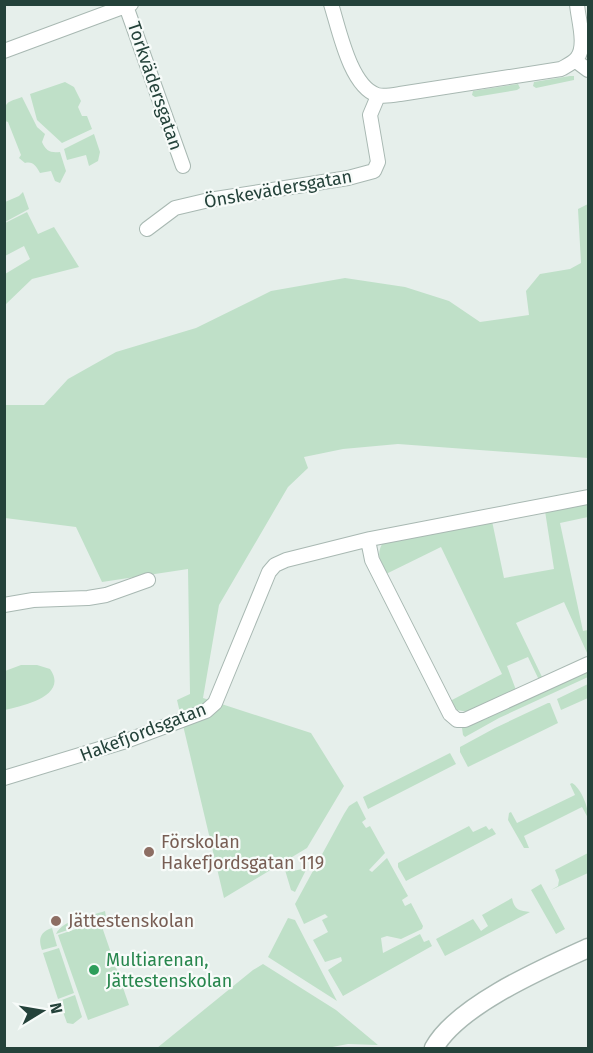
<svg xmlns="http://www.w3.org/2000/svg" width="593" height="1053" font-family="'Fira Sans',sans-serif">
  <style>
    .green { fill: #bfe0c8 }
    .lines { fill: none; stroke-linecap: round; stroke-linejoin: round }
    .minor-casing { stroke: #a8b8b2; stroke-width: 16 }
    .tertiary-casing { stroke: #a8b8b2; stroke-width: 21 }
    .minor { stroke: #fff; stroke-width: 14 }
    .tertiary { stroke: #fff; stroke-width: 18 }
    .education-dot { fill: #8d6e63; stroke: #f7fbf9; stroke-width: 2 }
    .leisure-dot { fill: #2e9e5b; stroke: #f7fbf9; stroke-width: 2 }
    .labels { text-anchor: middle; dominant-baseline: central; stroke-width: 4.5; stroke-linejoin: round; paint-order: stroke }
    .street-label { font-size: 18px; fill: #24423a; stroke: #f7fbf9 }
    .education-label { font-size: 18px; fill: #785e54; stroke: #f7fbf9; text-anchor: start }
    .leisure-label { font-size: 18px; fill: #27864d; stroke: #f7fbf9; text-anchor: start }
  </style>
  <rect width="100%" height="100%" fill="#e6efeb"/>
  <path class="green" d="M570,76H574V80L536,88L533,86L534,82Z
    M65,82L74,87L81,101L78,107L82,116H87L92,129L62,143L37,120L30,94Z
    M518,84L520,88L517,90L475,97L472,95L473,91Z
    M22,97L37,127L45,134L42,142C46,151 50,153 60,152L66,171L60,183L55,181L51,171L40,173C36,166 33,161 25,163L19,158L21,155L8,122L5,121C4,102 5,103 22,97Z
    M94,134L100,152L98,161L89,166L86,155L67,160L64,149Z
    M23,192L29,209L5,222V202L19,196Z
    M588,204V458L398,444L343,449L304,457L308,468L288,487L219,605L203,698L311,733L344,786L307,848L224,898L177,700L190,694L188,569L102,582L76,527L5,518V405H44L68,379L116,352L196,328L271,291L345,278L405,287L449,301L480,322L529,315L526,291L540,274L570,269L581,263L578,209Z
    M27,212L38,234L54,227L79,267L32,279L5,305V274L30,259L24,246L5,256V223Z
    M588,502V517L560,523L583,631L588,630V655L564,602L516,623L543,679L539,680L528,657L507,666L516,690L468,712L457,710L450,701L502,674L441,547L386,574C381,564 376,555 382,544L492,521L504,578L554,569L545,511Z
    M21,665H37L50,669C69,696 23,706 5,710V671Z
    M588,672V677L499,718L465,737L463,735L462,728Z
    M588,684V698L561,710L557,699Z
    M548,703H550L558,723L468,767L460,752V747L495,728Z
    M450,753L456,764L368,809L363,797Z
    M572,783C581,788 589,808 588,818L582,807L524,836L529,848H524L508,820L509,813L511,812L517,823L575,795L570,784Z
    M357,801L366,819L362,822L366,828L370,826L385,853L369,870L372,872L387,858L408,896L402,900L405,906L411,903L423,926L422,929L401,939L387,936L381,938L383,953L420,934L424,942L429,940L432,946L343,996L328,970L342,961L341,957L325,962L313,940L328,932L322,920L328,917L325,914L304,924L295,904L344,814L349,806Z
    M469,826L473,832L486,826L489,830L492,828L496,834L406,881L398,867V863Z
    M588,853V873L551,890L558,886L559,880L555,870Z
    M286,868L293,871L307,868L295,892L291,890L285,870Z
    M541,884L565,929L556,934L531,890Z
    M512,898C514,910 520,911 530,912L445,956L436,939L473,919L481,931L488,926L482,915Z
    M105,911L106,917L56,934C63,919 91,916 105,911Z
    M288,918L295,920L337,1001L268,957Z
    M100,921L129,1005L88,1020L58,935Z
    M52,928L57,946L42,950C38,939 40,932 52,928Z
    M59,948L74,993L58,999L43,953Z
    M263,964L336,1010L378,1045L348,1044L327,1048H157L253,970Z
    M75,995L82,1017L73,1024L67,1023L59,1001Z"/>
  <g class="lines">
    <g class="minor-casing">
      <path id="minor" d="M331,4C339,29 350,86 377,95C383,97 394,95 400,94L561,69C566,66 573,63 577,58C587,46 578,19 577,4
        M126,6L183,166
        M4,51L131,4
        M576,61L588,70
        M147,229L175,208L209,200L348,178L374,171L378,162L370,115L378,96
        M368,540L372,560L450,714L457,720H465L588,664
        M4,605L33,600L88,598L106,595L148,580
        M4,778L126,741L206,711L215,703L269,572L275,565L286,560L370,539L588,497"/>
    </g>
    <g class="tertiary-casing">
      <path id="tertiary" d="M434,1048C458,1005 544,968 588,948"/>
    </g>
    <use href="#minor" class="minor"/>
    <use href="#tertiary" class="tertiary"/>
  </g>
  <g class="education-dot">
    <circle cx="149" cy="852" r="6"/>
    <circle cx="56" cy="921" r="6"/>
  </g>
  <circle class="leisure-dot" cx="94" cy="970" r="6"/>
  <g class="labels">
    <g class="street-label">
      <text transform="translate(155 86) rotate(71)">Torkvädersgatan</text>
      <text transform="translate(278 189) rotate(-10)">Önskevädersgatan</text>
      <text transform="translate(143 732) rotate(-21)">Hakefjordsgatan</text>
    </g>
    <g class="education-label">
      <text x="161" y="842">Förskolan<tspan x="161" dy="21">Hakefjordsgatan 119</tspan></text>
      <text x="68" y="921">Jättestenskolan</text>
    </g>
    <g class="leisure-label">
      <text x="106" y="960">Multiarenan,<tspan x="106" dy="21">Jättestenskolan</tspan></text>
    </g>
  </g>
  <rect width="593" height="1053" fill="none" stroke="#24423a" stroke-width="12"/>
  <g transform="translate(42 1011) rotate(79)" stroke="#f7fbf9" stroke-width="4.5" paint-order="stroke">
  <path d="M0-4.5L10 22L0 15L-10 22Z" fill="#24423a"/>
  <text y="-9" font-size="16" font-weight="bold" text-anchor="middle" fill="#24423a">N</text>
  </g>
</svg>
